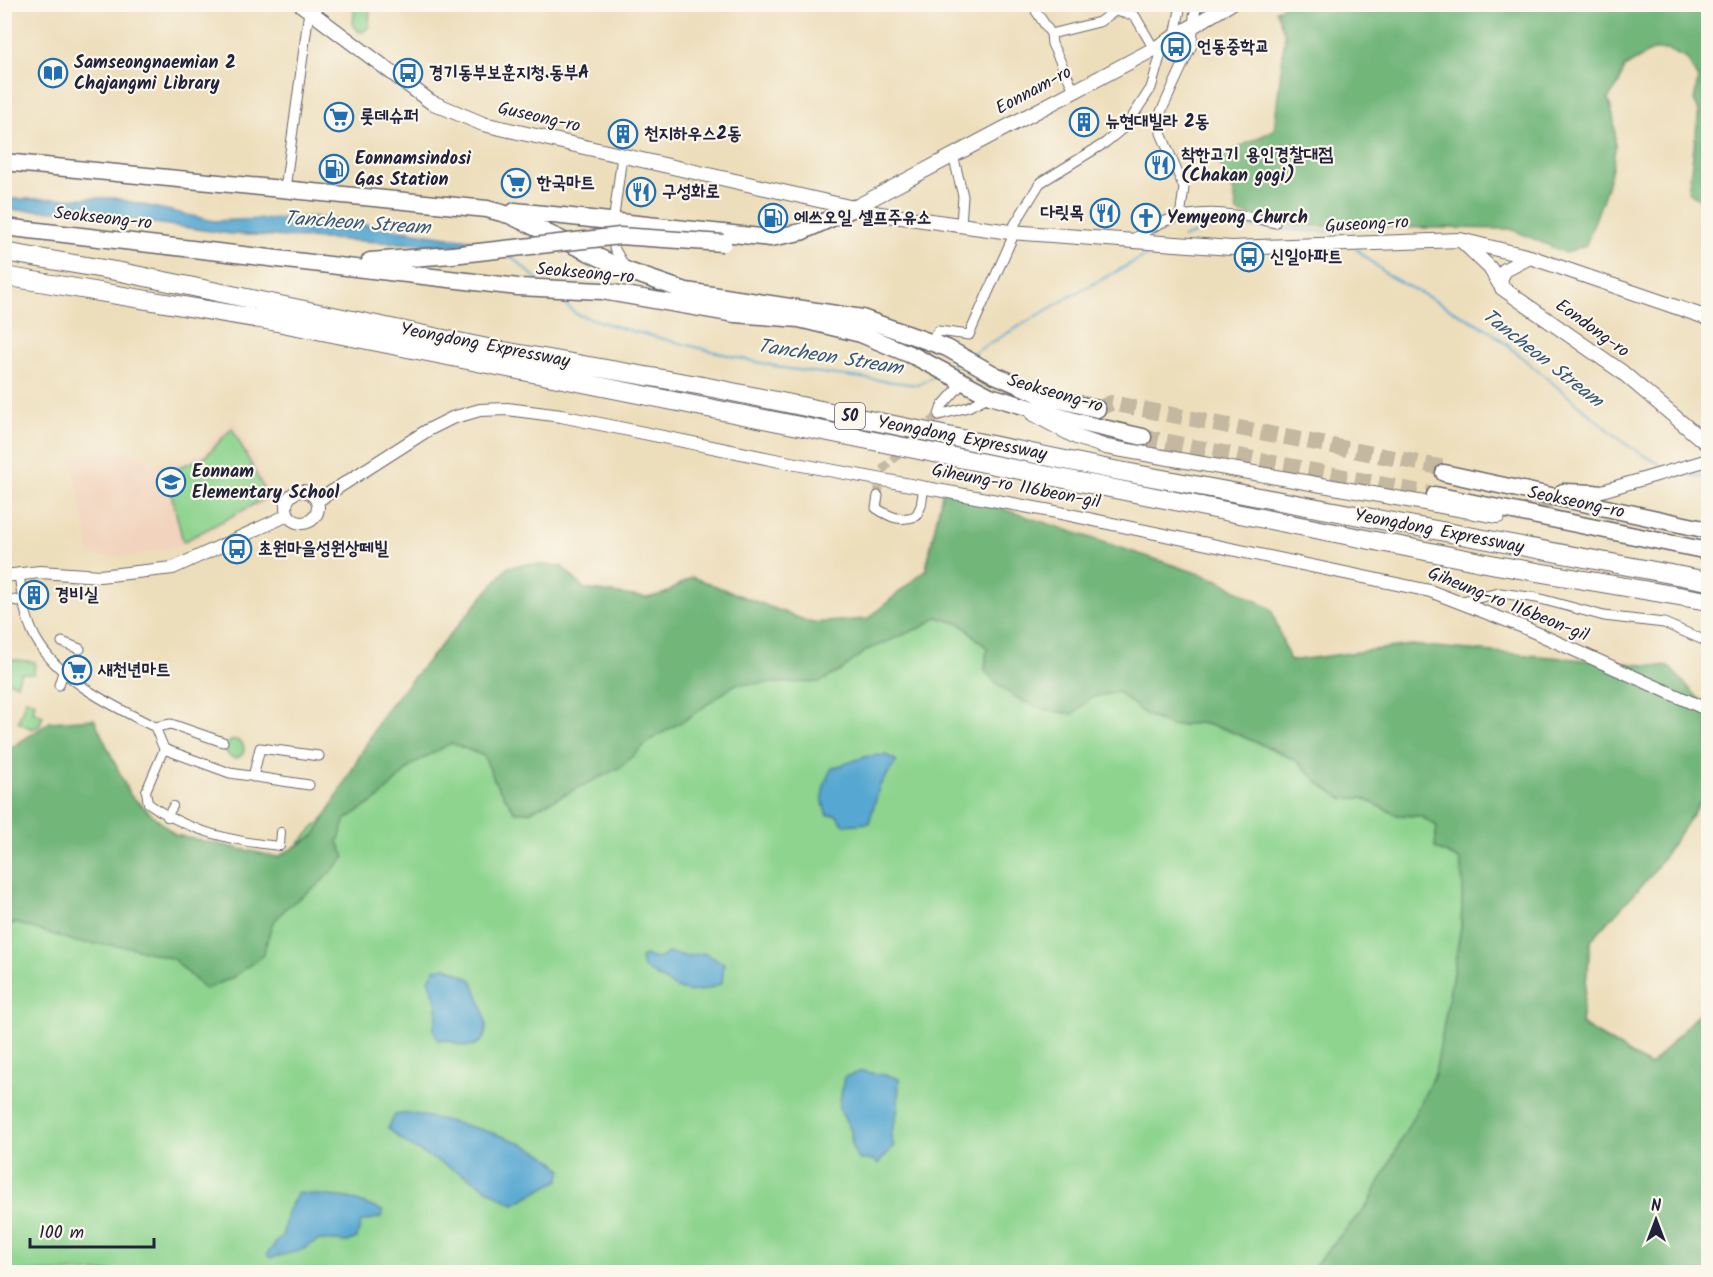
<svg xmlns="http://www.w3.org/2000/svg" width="1713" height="1277" font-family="Kalam,'Poor Story',sans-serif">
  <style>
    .built { fill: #f2d4be }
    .green { fill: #8ed48f; stroke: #587b65; stroke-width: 1.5 }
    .forest { fill: #72b67a; stroke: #4a6c5a; stroke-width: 1.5 }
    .water { fill: #57a7d1; stroke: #3c6486; stroke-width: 1.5 }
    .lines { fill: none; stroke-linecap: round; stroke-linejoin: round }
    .stream { stroke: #57a7d1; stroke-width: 2 }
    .minor-tunnel { stroke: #c4b8a1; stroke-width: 9; stroke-dasharray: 9 4.5; stroke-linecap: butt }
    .secondary-tunnel { stroke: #c4b8a1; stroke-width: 14; stroke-dasharray: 14 7; stroke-linecap: butt }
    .trunk-tunnel { stroke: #c4b8a1; stroke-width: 16; stroke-dasharray: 16 8; stroke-linecap: butt }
    .pedestrian-casing { stroke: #696468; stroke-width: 10 }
    .minor-casing { stroke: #696468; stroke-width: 11 }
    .tertiary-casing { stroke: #696468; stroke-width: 14 }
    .secondary-casing { stroke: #696468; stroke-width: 16 }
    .trunk-casing { stroke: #696468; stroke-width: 19 }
    .motorway-casing { stroke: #696468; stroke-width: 20 }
    .pedestrian { stroke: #fff; stroke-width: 8 }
    .minor { stroke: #fff; stroke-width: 9 }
    .tertiary { stroke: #fff; stroke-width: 12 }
    .secondary { stroke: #fff; stroke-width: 14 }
    .trunk { stroke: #fff; stroke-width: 16 }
    .motorway { stroke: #fff; stroke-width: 18 }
    .trunk-bridge-casing { stroke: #696468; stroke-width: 19; stroke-linecap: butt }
    .trunk-bridge { stroke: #fff; stroke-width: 16 }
    .labels { text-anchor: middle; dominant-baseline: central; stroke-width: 4.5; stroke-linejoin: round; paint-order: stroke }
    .shield { fill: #fbf7ec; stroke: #636270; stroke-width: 1.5 }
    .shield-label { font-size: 16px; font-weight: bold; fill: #22223b }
    .poi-label { font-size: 18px; font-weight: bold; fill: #22223b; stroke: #fbf7ec; text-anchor: start }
    .street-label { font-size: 18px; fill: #22223b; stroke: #fbf7ec }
    .water-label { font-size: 20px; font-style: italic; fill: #375777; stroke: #fbf7ec }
  </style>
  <rect width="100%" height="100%" fill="#fbf7ec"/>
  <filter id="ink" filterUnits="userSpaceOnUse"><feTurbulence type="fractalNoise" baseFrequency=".0167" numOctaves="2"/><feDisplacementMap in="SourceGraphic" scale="12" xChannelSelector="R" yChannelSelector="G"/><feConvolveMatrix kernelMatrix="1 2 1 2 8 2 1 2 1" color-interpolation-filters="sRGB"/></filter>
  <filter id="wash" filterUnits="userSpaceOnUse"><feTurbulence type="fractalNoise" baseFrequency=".008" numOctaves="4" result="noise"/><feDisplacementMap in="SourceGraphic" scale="24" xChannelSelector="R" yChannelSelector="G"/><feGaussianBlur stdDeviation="1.35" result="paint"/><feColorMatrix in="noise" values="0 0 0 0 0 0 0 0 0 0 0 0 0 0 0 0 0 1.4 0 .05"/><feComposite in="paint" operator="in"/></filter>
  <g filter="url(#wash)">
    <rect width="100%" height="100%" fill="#eddebb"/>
    <path class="built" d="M233,418L275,499L189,544L131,557L91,556L71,457L112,452L128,453L146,458L150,466L201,454Z"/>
    <path class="green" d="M355,5H370L369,27L363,32L358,31L353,24Z
      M232,428L268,497L183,542L166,472L205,457Z
      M937,617L961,624L987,648L985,671L1092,697L1118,692L1145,714L1170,726L1200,723L1225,729L1272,749L1297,761L1319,783L1341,798H1363L1397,815L1420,816L1437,826L1435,848L1460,860L1463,883L1461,927L1436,1074L1369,1203L1309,1272H5V910L189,953L399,743L790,647L922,627Z
      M5,659L35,662L34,674L21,673L17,684L5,681Z
      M26,699L35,702L33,711L43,716L39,726L32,729L18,722Z
      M226 749a9 9 0 1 1 18 0a9 9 0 1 1-18 0Z"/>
    <path class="forest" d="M1285,5H1708V260L1702,237L1700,200L1688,192L1699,111L1694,101L1698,79L1687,59L1668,50H1653L1624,67L1619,84L1608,99C1628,152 1603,195 1586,245L1566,253L1511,229L1297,226L1237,213L1234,192L1217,158L1274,130L1285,35L1276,10Z
      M943,489L1218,580L1271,609L1290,661L1411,645L1669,667L1708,708V791L1652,874L1591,940L1581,1024L1650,1066L1708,1003V1215L1704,1223L1708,1226V1272H1309L1369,1203L1435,1074L1461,928L1463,883L1460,860L1435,848L1437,826L1420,816L1397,815L1363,798H1341L1319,783L1297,761L1272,749L1225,729L1200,723L1170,726L1145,714L1118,692L1092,697L1073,714C1036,710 1010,700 985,671L987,648L961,624L937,617L922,627L867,650L840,671L820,682L736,684L688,718L650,740L621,767L529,812H515L496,784L484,756L451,743L413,764L378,799L346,819L338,842L345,857L318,885L286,908L272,924L263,955L232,978L205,989L173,959L130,947L77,942L16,923L5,925V752L50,722L94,719L130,795L175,835L278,857L315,835L385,711L508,567L528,564L561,566L585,589L647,598L666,593L692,577L812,623L868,619L926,569Z"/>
    <path class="water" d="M114,198L214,221L313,217L502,245L513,258L491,248L231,234L69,211L5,210V199Z
      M886,755L897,761L880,785L869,823L844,825L836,815H827C819,797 823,784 832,768L868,756Z
      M668,953L688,956L703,953L724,963L722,983C683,1002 676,986 643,968L641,959L645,955C654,960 660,960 668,953Z
      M447,967L472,980C479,998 503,1047 465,1046C455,1046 452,1038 438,1040L433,1029C441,1011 436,998 429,980L435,969Z
      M862,1071C874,1075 888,1073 899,1079L898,1109L891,1137L894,1146L878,1164L873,1160H859L852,1147L851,1131L839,1108L844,1077Z
      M409,1113C450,1121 536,1138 562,1170L559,1180L514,1204C499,1198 485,1187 470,1178C442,1163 411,1151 388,1128L395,1115Z
      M298,1193L349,1198L383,1211L381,1217L361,1222L357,1238L347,1242L319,1240L299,1251L270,1258L267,1254L283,1234L287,1212Z"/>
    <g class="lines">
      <path class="stream" d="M1182,238L1219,225L1335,232L1342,238
        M1356,249L1389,276L1489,330L1627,445L1666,468
        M512,257L539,281
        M557,297L576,314L624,329L739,358L789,369L918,385L936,375
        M972,354L1069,297L1160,248
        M948,367L959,361
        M1676,474L1708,477"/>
    </g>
  </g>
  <g filter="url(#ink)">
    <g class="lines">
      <path class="minor-tunnel" d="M878,496L881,471L939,415"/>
      <path class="secondary-tunnel" d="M1517,512L1566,500"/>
      <path class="trunk-tunnel" d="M1097,409L1111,403L1445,468
        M1143,437L1435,495"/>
      <g class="pedestrian-casing">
        <path id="pedestrian" d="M164,749L146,791L148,803C185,830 234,842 280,846L281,832
          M167,817L173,806"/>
      </g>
      <g class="minor-casing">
        <path id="minor" d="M1036,11L1051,34L1099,22L1115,11L1135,16L1154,49
          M1051,34L1052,44L1074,90
          M1175,36L1181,4
          M953,155L963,196L961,224
          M622,156L614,216V248L625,267
          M285,189L309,11
          M1180,217L1184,188L1161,133V112L1192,45L1194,16L1198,4
          M1010,232L1040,183L1105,143L1127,125L1151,88L1164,43
          M1131,240C1143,233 1156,224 1168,220C1203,208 1241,214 1275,223
          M930,342L938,331L969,335L1015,232
          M954,381L958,388L942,406L939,415L968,407L990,396
          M878,496L876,508C890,517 900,522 916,516L921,506L924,487
          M19,575C22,596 25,618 35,637C58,680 113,706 155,727L171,724L223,742
          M4,598L23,602
          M1458,602L1500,593L1537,598L1604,616L1664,623L1708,642
          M62,642L80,649
          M59,685L63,672
          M155,727L164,749L230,773L309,785
          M253,777L260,748L319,756"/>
      </g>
      <g class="tertiary-casing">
        <path id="tertiary" d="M286 507a16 16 0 1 1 32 0a16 16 0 1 1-32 0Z
          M1595,493L1708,460
          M317,501L428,430L452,418L480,410L507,409L561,416L780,461L1051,511L1430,591L1523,627L1708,710
          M4,576L40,572L100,576L173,568L288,515"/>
      </g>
      <g class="secondary-casing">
        <path id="secondary" d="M300,4L431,102L483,124L880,214L1010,232L1231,248L1460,240L1530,257L1708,318
          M854,208L1154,49L1230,4
          M1462,241L1490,268L1502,288L1622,372L1708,445
          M1502,288L1500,279L1505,270L1530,257
          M1033,414L1076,437L1106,447L1498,516"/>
      </g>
      <g class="trunk-casing">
        <path id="trunk" d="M4,162L487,209L509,215L628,271L686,291L862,318L947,348L995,375L1044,396L1097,409
          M515,211L771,238L801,232L854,208
          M4,227L518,287L602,291L735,314L799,319L861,334L916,357L990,396L1081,423L1143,437
          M370,261L452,255
          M1444,473L1708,530
          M1563,492L1595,493
          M1435,495L1708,551"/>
      </g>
      <g class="motorway-casing">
        <path id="motorway" d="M4,252L121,272L497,350L703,386L1109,469L1708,581
          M4,276L272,321L1496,565L1708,601"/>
      </g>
      <use href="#pedestrian" class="pedestrian"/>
      <use href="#minor" class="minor"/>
      <use href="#tertiary" class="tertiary"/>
      <use href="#secondary" class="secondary"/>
      <use href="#trunk" class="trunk"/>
      <use href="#motorway" class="motorway"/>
      <g class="trunk-bridge-casing">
        <path id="trunk-bridge" d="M452,255L620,236L723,243"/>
      </g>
      <use href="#trunk-bridge" class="trunk-bridge"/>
    </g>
  </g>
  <defs>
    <g id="bus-ring" transform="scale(1.5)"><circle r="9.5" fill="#fbf7ec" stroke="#1f6fb2" stroke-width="1.5"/><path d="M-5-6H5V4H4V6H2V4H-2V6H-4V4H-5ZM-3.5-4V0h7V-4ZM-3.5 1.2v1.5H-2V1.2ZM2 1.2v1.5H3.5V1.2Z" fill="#1f6fb2"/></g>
    <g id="library-ring" transform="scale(1.5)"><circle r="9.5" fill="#fbf7ec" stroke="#1f6fb2" stroke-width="1.5"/><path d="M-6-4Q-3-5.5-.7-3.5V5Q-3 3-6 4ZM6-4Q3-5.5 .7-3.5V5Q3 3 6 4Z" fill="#1f6fb2"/></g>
    <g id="supermarket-ring" transform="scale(1.5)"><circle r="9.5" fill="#fbf7ec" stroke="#1f6fb2" stroke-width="1.5"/><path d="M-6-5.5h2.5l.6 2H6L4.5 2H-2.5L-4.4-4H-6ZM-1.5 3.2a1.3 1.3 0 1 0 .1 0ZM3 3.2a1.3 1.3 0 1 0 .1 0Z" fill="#1f6fb2"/></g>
    <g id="building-ring" transform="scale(1.5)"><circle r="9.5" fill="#fbf7ec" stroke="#1f6fb2" stroke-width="1.5"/><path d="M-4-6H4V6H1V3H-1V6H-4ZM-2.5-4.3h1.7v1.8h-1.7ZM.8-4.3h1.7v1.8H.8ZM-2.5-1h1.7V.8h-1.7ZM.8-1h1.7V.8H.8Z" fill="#1f6fb2"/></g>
    <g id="restaurant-ring" transform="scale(1.5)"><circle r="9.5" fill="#fbf7ec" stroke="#1f6fb2" stroke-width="1.5"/><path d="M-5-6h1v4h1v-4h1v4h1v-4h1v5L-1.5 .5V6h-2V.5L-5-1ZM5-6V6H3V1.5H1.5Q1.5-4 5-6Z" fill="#1f6fb2"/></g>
    <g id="fuel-ring" transform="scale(1.5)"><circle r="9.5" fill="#fbf7ec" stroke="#1f6fb2" stroke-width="1.5"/><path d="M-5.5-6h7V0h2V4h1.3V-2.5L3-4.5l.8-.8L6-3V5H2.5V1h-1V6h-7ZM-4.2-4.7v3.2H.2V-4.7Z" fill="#1f6fb2"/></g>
    <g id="church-ring" transform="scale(1.5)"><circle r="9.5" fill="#fbf7ec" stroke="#1f6fb2" stroke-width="1.5"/><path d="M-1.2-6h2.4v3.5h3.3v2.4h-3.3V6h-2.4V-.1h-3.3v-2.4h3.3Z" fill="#1f6fb2"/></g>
    <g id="school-ring" transform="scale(1.5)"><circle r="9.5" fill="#fbf7ec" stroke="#1f6fb2" stroke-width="1.5"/><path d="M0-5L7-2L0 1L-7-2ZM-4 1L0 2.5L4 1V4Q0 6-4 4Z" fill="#1f6fb2"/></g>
  </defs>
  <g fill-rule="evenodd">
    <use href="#bus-ring" x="1176" y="47"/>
    <use href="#library-ring" x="53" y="73"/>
    <use href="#bus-ring" x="408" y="73"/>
    <use href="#supermarket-ring" x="339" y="117"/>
    <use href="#building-ring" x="1084" y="122"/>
    <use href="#building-ring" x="623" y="134"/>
    <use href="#restaurant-ring" x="1160" y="165"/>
    <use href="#fuel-ring" x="334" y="169"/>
    <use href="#supermarket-ring" x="516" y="183"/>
    <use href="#restaurant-ring" x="641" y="192"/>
    <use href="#restaurant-ring" x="1105" y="213"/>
    <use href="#fuel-ring" x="773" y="218"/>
    <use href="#church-ring" x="1146" y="218"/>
    <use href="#bus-ring" x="1249" y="257"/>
    <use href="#school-ring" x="171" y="482"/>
    <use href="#bus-ring" x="237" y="549"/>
    <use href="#building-ring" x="34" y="595"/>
    <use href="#supermarket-ring" x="77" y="670"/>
  </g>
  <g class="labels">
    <rect class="shield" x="835" y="403" width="30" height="26" rx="4.5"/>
    <g class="shield-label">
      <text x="850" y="416">50</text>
    </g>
    <g class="poi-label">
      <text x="1197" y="47">언동중학교</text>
      <text x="74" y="63">Samseongnaemian 2<tspan x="74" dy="21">Chajangmi Library</tspan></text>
      <text x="429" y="73">경기동부보훈지청.동부A</text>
      <text x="360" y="117">롯데슈퍼</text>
      <text x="1105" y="122">뉴현대빌라 2동</text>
      <text x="644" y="134">천지하우스2동</text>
      <text x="1181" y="155">착한고기 용인경찰대점<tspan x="1181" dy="21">(Chakan gogi)</tspan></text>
      <text x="355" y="159">Eonnamsindosi<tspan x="355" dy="21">Gas Station</tspan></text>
      <text x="537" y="183">한국마트</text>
      <text x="662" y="192">구성화로</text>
      <text x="1084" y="213" text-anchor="end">다릿목</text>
      <text x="794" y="218">에쓰오일 셀프주유소</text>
      <text x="1167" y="218">Yemyeong Church</text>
      <text x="1270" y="257">신일아파트</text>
      <text x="192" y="472">Eonnam<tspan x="192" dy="21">Elementary School</tspan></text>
      <text x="258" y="549">초원마을성원상떼빌</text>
      <text x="55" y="595">경비실</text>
      <text x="98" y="670">새천년마트</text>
    </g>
    <g class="street-label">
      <text transform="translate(1034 91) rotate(-28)">Eonnam-ro</text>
      <text transform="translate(539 118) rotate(13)">Guseong-ro</text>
      <text transform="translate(103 219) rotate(6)">Seokseong-ro</text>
      <text transform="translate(1367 225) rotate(-3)">Guseong-ro</text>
      <text transform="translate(585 274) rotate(5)">Seokseong-ro</text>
      <text transform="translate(1592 329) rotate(36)">Eondong-ro</text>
      <text transform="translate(485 346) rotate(11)">Yeongdong Expressway</text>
      <text transform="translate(1055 394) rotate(16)">Seokseong-ro</text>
      <text transform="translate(962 439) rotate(11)">Yeongdong Expressway</text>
      <text transform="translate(1016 487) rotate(11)">Giheung-ro 116beon-gil</text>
      <text transform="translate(1576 503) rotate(12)">Seokseong-ro</text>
      <text transform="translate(1439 532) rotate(11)">Yeongdong Expressway</text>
      <text transform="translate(1508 605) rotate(22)">Giheung-ro 116beon-gil</text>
    </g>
    <g class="water-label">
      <text transform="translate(357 224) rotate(4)">Tancheon Stream</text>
      <text transform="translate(830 358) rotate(9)">Tancheon Stream</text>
      <text transform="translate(1542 359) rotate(38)">Tancheon Stream</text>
    </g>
  </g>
  <rect width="1713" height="1277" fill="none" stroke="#fbf7ec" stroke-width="24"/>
  <g transform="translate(1656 1220)" stroke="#fbf7ec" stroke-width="4.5" paint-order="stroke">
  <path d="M0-4.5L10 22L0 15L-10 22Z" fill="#22223b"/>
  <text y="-9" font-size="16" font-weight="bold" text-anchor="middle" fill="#22223b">N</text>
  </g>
  <path d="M30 1238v9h124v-9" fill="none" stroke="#22223b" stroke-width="3"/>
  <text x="39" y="1238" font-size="18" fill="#22223b" stroke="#fbf7ec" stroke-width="4.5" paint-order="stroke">100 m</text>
</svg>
